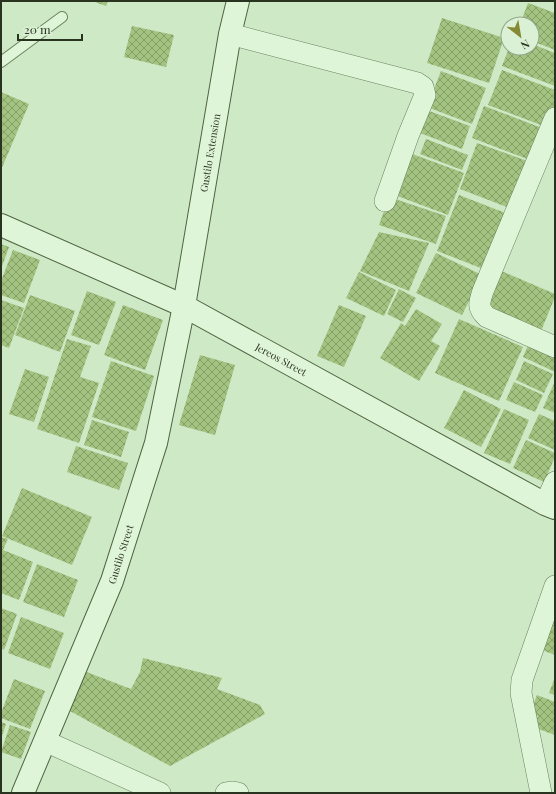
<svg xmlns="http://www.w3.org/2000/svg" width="556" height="794" font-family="'Playfair Display',serif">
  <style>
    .building { fill: url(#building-cross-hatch) }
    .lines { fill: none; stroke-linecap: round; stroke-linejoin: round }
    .lane-casing { stroke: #6d825e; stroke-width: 12 }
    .street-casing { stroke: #6d825e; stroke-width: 22 }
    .secondary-casing { stroke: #506441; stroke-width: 24 }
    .lane { stroke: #dff5d8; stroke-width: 10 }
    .street { stroke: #dff5d8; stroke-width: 21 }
    .secondary { stroke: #dff5d8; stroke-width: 22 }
    .labels { text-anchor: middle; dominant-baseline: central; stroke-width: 3; stroke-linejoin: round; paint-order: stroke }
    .street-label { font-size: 10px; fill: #293420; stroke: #dbf1d5 }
  </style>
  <defs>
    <pattern id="building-cross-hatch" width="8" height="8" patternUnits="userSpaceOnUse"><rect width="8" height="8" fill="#a3c380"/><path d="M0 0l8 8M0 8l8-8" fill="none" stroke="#859f68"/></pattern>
  </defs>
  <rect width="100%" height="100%" fill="#cee9c6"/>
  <path class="building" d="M92,1H108L106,6Z
    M528,3L555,13V50L532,41V24H520Z
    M442,18L504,38L489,83L427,63Z
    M132,26L174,35L166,67L124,57Z
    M532,44L555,53V86L502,66L509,48H532Z
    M502,70L555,90V104L546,127L488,105Z
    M441,71L486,88L472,124L427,107Z
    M1,92L29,104L1,170Z
    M484,106L542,128L530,160L472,138Z
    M421,108L470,126L462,149L412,130Z
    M426,139L468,155L462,170L420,154Z
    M477,143L530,162L512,209L460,189Z
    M407,152L464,173L448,215L392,194Z
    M459,195L508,214L486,270L437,251Z
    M389,197L446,216L436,244L379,225Z
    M379,232L429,243L409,291L360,271Z
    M1,244L9,247L1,269Z
    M13,250L40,260L24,303L1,295V281Z
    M436,253L482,275L462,315L416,293Z
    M499,270L555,294V297L541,331L483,307Z
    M359,272L396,290L384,316L346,298Z
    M399,289L416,298L403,322L387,314Z
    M87,291L116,302L99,345L71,335Z
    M30,295L75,311L60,352L15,335Z
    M1,300L24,308L9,348L1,345Z
    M123,305L163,320L145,370L104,355Z
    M339,305L366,316L344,367L317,356Z
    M416,309L442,324L431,341L440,346L419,381L380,358L401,323L405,326Z
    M459,319L523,347L499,401L435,373Z
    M67,339L91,346L80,377L99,383L79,443L37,429Z
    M530,341L555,352V372L523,357Z
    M200,355L235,365L215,435L179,425Z
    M111,361L154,376L136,431L92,417Z
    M524,361L553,374L544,393L516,380Z
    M25,369L49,377L34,422L9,414Z
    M555,381V413L543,408Z
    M514,382L543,395L535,412L506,400Z
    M464,390L501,409L481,447L444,428Z
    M504,409L529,420L510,464L484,453Z
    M539,414L555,421V450L528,438Z
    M92,420L129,432L121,457L84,445Z
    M526,440L555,453V457L544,482L513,468Z
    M76,446L128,463L119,490L67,472Z
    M22,488L92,517L72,565L2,536Z
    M1,537L8,539L3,550L33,562L19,600L1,593Z
    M37,564L78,580L64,617L23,602Z
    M1,608L17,614L4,650L1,648Z
    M555,614V655L542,650Z
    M21,617L64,633L50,669L8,653Z
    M143,658L222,678L217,689L260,705L265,714L170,766L70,711L76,668L131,689L140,672Z
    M555,677V695L549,693Z
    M14,679L45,691L30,729L1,718V713Z
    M537,695L555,702V735L533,727L538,716L530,713Z
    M1,722L6,724L1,739Z
    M10,725L31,732L21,759L1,752Z"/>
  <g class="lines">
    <g class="lane-casing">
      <path id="lane" d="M1,62L62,17"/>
    </g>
    <g class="street-casing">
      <path id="street" d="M230,34L417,83L423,87L425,95L408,136L385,201
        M555,118L483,291C479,303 477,308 487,317L555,347
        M545,504L555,482
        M45,741L160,793
        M226,793L233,792L238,793
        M541,793L521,693L522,680L555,586"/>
    </g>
    <g class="secondary-casing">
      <g id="secondary">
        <path id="s1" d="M1,225L184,306L545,504L555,508"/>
        <path id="s2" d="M23,793L112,581L156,443L184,306L230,34L238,1"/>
      </g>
    </g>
    <use href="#lane" class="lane"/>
    <use href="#street" class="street"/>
    <use href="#secondary" class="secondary"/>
  </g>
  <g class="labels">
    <g class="street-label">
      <text stroke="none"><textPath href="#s2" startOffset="670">Gustilo Extension</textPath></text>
      <text stroke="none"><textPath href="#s1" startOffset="311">Jereos Street</textPath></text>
      <text stroke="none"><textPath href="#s2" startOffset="258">Gustilo Street</textPath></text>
    </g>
  </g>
  <rect width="556" height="794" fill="none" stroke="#293420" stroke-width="4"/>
  <g transform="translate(520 36) rotate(149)"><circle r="19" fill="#dbf1d5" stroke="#94a58d"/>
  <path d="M0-3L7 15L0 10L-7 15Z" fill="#868a35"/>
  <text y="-6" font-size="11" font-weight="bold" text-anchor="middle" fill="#293420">N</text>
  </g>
  <path d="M18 34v6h64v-6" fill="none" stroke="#293420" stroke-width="2"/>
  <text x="24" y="34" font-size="12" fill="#293420" stroke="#dbf1d5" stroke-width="3" paint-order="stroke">20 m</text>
</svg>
